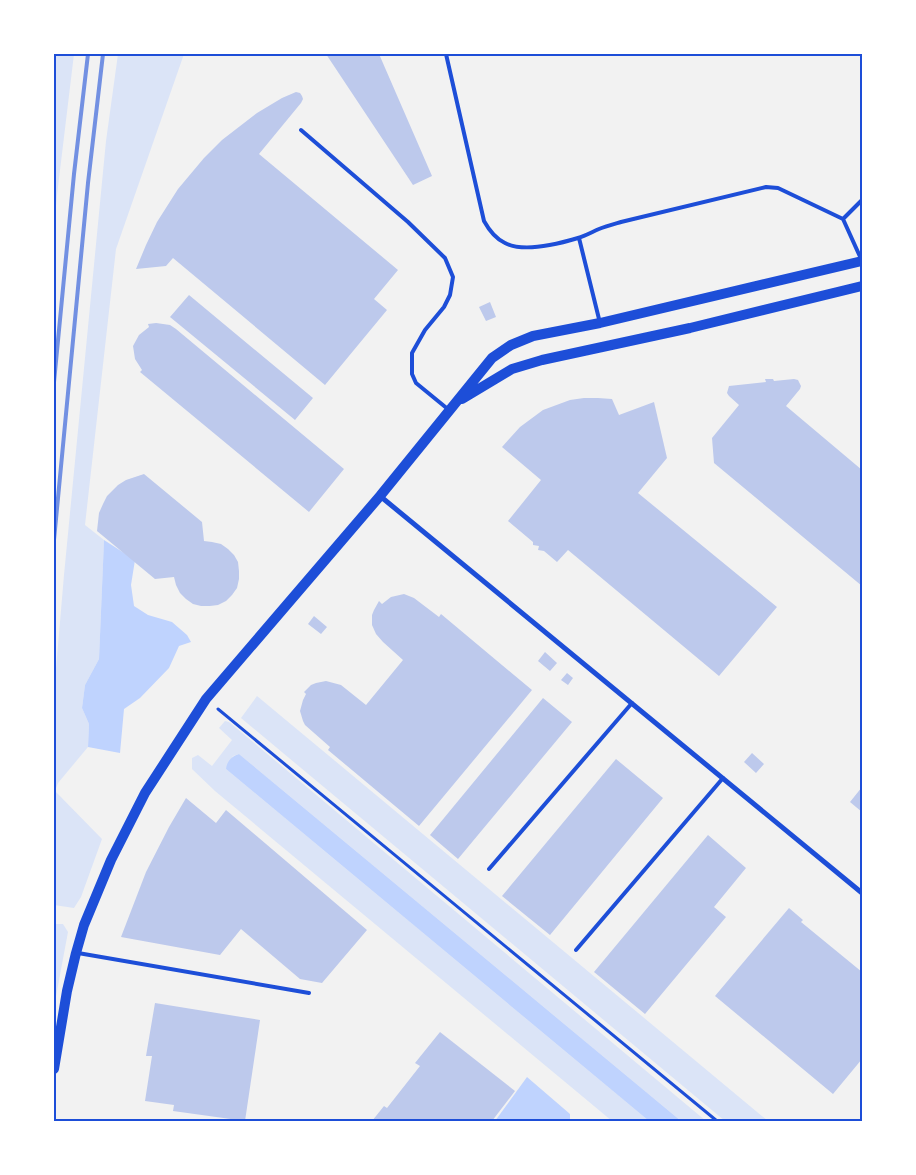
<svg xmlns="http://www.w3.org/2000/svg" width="916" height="1175" font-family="'Nunito Sans',sans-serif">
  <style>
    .green { fill: #dbe4f7 }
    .water { fill: #bfd3fe }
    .building { fill: #bdc9ec }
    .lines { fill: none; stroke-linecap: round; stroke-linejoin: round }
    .path { stroke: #1d4ed8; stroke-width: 3 }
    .service { stroke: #1d4ed8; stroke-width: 4 }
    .minor { stroke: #1d4ed8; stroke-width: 5 }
    .secondary { stroke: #1d4ed8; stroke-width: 10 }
    .rail { stroke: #7290e2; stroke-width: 4 }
    .neatline { fill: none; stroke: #1d4ed8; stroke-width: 2 }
  </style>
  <rect width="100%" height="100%" fill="#f2f2f2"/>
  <path class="green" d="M54,54H74L57,195L54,227Z
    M118,54H184L116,249L85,525L104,540L99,659L85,685L82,708L89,724L88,747L58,783L55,791L102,839L81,897L74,908L54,905V692L64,575L106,141Z
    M257,696L768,1121H725L241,718Z
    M225,721L229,722L706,1121H681L239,754L233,756L226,769L649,1121H612L215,791L192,769V758L198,755L212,766L232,740L219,728Z
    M54,924H63L68,932L54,1007Z"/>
  <path class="water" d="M104,540L135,560L131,585L134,606L148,615L172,622L187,635L191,642L179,646L169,668L140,698L124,709L120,753L88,747L89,724L82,708L85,685L99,659Z
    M239,754L681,1121H649L226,769C227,761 232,756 239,754Z
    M527,1077L570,1114V1121H495Z"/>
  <path class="building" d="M326,54H379L432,176L413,185Z
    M296,92L300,93L302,96L303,99L301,103L259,154L398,270L374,299L387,310L325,385L173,258L166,266L136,269L146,245L157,222L178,189L204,158L222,140L257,113L282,98Z
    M189,295L313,398L295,420L170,317Z
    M490,302L496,317L486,321L479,307Z
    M156,323L170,325L176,329L344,469L309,512L140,372L142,370L135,359L133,346L139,335L149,327L148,324Z
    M765,379H773L774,381L794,379L798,380L801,386L800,389L786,406L862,470V586L714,463L712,438L739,405L729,396L727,393L729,386L766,382Z
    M584,398H598L612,399L619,415L654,402L667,458L638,493L777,607L719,676L568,550L557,562L544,551L538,550L539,546L533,545V542L508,521L541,480L502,447L520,427L543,410L570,400Z
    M144,474L202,522L204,541L212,542L221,544L228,549L234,555L238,562L239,571V579L237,588L232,595L226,601L218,605L210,606H201L193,604L186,599L180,593L176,585L174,577L155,579L97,531L99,513L103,504L107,496L118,485L126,480Z
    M404,594L414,598L439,617L441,614L532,690L419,826L328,750L330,747L305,725L303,721L300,711L303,700L306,694L304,692L311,685L316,683L326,681L341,685L366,705L403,660L383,642L376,634L372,625V615L374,610L379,601L382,604L391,597Z
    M314,616L327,627L321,634L308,624Z
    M545,652L557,663L550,671L538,661Z
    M567,673L573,678L568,685L561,680Z
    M543,698L572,722L458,859L430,835Z
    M752,753L764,764L756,773L744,762Z
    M616,759L663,798L550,935L502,896Z
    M862,787V812L850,802Z
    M186,798L216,823L226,810L367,930L322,983L300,979L241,929L220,955L121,937L146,872L169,827Z
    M708,835L746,868L714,907L726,917L645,1014L594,972Z
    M789,908L803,920L801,922L862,972V1059L833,1094L715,996Z
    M155,1003L260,1020L245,1121L173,1111L174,1105L145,1101L152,1056H146Z
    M440,1032L515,1091L492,1121H372L384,1106L387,1108L420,1066L415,1063Z"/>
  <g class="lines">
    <path class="path" d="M218,709L717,1121"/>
    <path class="service" d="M446,54L484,221C489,230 496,239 505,243C524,253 558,244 578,238C585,236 592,232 599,229C606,226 614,224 621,222L766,187L778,188L843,219
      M301,130L408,222L445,258L453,277L450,295L444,307L425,330L412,353V374L416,383L449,410
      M579,238L600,323
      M862,261L843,219L862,200
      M489,869L632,703
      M576,950L723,778
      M78,953L309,993"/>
    <path class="minor" d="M380,496L862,893"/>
    <path class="secondary" d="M462,399L512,369L542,360L690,328L862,286
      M54,1069L67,991L76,953L84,925L111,860L145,793L206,699L380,496L492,358L511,345L533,336L600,323L862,261"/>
    <path class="rail" d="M54,382L74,174L88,54
      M54,540L88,183L103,54"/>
  </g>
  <rect width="916" height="1175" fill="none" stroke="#ffffff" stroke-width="110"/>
  <rect x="55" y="55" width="806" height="1065" class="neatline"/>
</svg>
